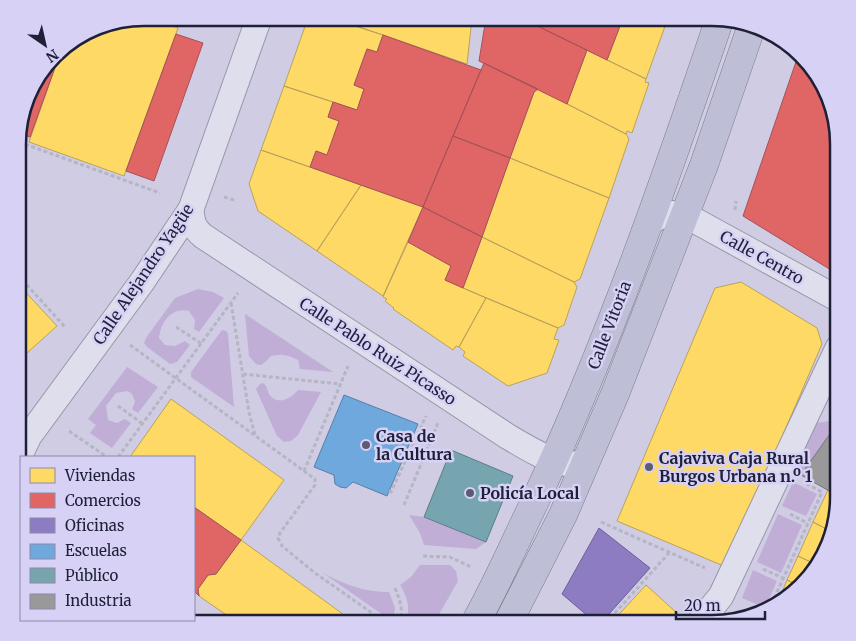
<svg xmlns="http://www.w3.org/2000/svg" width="856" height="641" font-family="Merriweather,serif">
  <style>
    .garden { fill: #c0aed7 }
    .homes { fill: #ffd966; stroke: #bba258 }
    .shops { fill: #e06666; stroke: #a65158 }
    .offices { fill: #8e7cc3; stroke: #6c6099 }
    .schools { fill: #6fa8dc; stroke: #567faa }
    .public { fill: #76a5af; stroke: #5b7d8b }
    .industry { fill: #999; stroke: #74757c }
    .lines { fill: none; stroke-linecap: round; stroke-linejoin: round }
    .street-casing { stroke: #9696a9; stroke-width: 27 }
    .secondary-casing { stroke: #868698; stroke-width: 29 }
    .highway-casing { stroke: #7d7d8e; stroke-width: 29 }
    .path { stroke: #b6b5c4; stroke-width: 3; stroke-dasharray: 4 2.5; stroke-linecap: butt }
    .street { stroke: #dfdeec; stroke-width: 25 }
    .secondary { stroke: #dfdeec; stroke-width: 28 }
    .highway { stroke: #bebed7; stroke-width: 28 }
    .poi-dot { fill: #5b5c74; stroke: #d6d1f5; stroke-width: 2 }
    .labels { text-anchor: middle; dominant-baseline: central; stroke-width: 5; stroke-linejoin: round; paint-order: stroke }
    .street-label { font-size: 16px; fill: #1d2037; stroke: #d6d1f5 }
    .poi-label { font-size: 16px; font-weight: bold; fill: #1d2037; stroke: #d6d1f5; text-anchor: start }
    .rim { fill: none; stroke: #1d2037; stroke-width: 2.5 }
  </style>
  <rect width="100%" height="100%" fill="#cfcce4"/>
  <path class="garden" d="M198,289L213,292L224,298L199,332L194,329L195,320L189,311C172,307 161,321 159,338L165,345L175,346L185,341L190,345L177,362L170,364L147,347L144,343L146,338L175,298Z
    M245,314L333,372L300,369L298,360C291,356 279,352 270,357C267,360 265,363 261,365L256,364L249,356Z
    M222,330L226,331L228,334L234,407L191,377V372Z
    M127,367L158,387L138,413L132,409L135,402L132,394L128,391L116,393L106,406L108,420L117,423L125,419L131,423L112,448L90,433L96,425L88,419Z
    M263,383C267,386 267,389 269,394C277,406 291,399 298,390L321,392L298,435L291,441L284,442L277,436L256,389L260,384Z
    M838,420V430L834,428L801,475L794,463L815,423Z
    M793,482L817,494L806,516L782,506Z
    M778,514L802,525L781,573L757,562Z
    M409,515L424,517L486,542L476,549L424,545L420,533Z
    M420,565H450L456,571L458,581L434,623H405C411,609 408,598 400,585L411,577Z
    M753,570L777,581L765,608L742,598Z
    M323,573C345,585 365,592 389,592L395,608L393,622Z"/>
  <path class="homes" d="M148,18L178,28L124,176L29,142L62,48L103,24Z
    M308,18H331L383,35L377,52L367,49L354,85L364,89L357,110L284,86Z
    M331,18H472L467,64L383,35Z
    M623,18H668L646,79L607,60Z
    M587,50L646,79L645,82L649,83L632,133L627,131L626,134L567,104Z
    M284,86L333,102L328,117L339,121L327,155L316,151L310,167L261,150Z
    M538,89L626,134L629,139L609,198L510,158L534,92Z
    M261,150L361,185L317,251L258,211L249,184Z
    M510,158L609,198L580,279L574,282L482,237Z
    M361,185L423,207L383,296L317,251Z
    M482,237L574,282L577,287L564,325L558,328L463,288Z
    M408,242L451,266L445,280L486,298L459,347L456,346L453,350L393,309L394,308L385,301L387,299L383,297Z
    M741,282L817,328L822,344L726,567L617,521L715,288Z
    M18,284L57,326L18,361Z
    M486,298L558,328L554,339L559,340L547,373L508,386L463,356L465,352L459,347Z
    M171,399L284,480L241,540L194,507V457H130Z
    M828,490L838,496V506L832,532L813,522Z
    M813,522L832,532L829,545L817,565L798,556Z
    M241,540L351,620L349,623H238L199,596L198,589L208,575L216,574Z
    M798,556L817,565L807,580L800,586L787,580Z
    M787,580L800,586L777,604Z
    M646,585L688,623H611Z"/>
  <path class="shops" d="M486,18H521L587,50L567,104L479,61Z
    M521,18H623L607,60Z
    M176,34L203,43L154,181L126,171Z
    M383,35L481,70L423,207L310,167L316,151L327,155L339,121L328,117L333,102L357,110L364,89L354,85L367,49L377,52Z
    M62,48L30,137L19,133V127L34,81Z
    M799,53L826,88L838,144V250L831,270L743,216Z
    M484,63L538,89L534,92L510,158L453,136Z
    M453,136L510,158L482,237L423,207Z
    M423,207L482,237L463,288L445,280L451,266L408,242Z
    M194,507L241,540L216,574L208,575L198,589L199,596L194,591Z"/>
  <path class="offices" d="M599,528L650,568L601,623H596L562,594Z"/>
  <path class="schools" d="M344,395L418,424L387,496L353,482L346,488L340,487L335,484L334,475L314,467Z"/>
  <path class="public" d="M451,450L513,476L486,542L424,517Z"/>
  <path class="industry" d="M834,428L838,430V496L801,475Z"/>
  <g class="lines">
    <g class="street-casing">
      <path id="street" d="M191,209C192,221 193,228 203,236L507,436C522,445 554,465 572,464C577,464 582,462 587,460
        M648,224C663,214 666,211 685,215L838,299
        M18,459L29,436L142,282L191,209L259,18
        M699,623L721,596L838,348"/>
    </g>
    <g class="secondary-casing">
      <path id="secondary" d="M141,620L145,623"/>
    </g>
    <g class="highway-casing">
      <path id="highway" d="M475,623C497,584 515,542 535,501C608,345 665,181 720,18
        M508,623L563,515L615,394L704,165L752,25"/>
    </g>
    <path class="path" d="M205,18L222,24
      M19,142L160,193
      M224,197L234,200
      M735,210L736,201
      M18,275L65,327
      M231,303L249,412L255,435
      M176,327L202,344
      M130,345L315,479V485L280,533L278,538L282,546L315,573L386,623
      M243,374L340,384
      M118,406L143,424
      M69,431L107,457
      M118,457L238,293
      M304,471L348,366
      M389,491L391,492L426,416
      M404,505L438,423
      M790,514L807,523
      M601,522L705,568
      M423,556L450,557L471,567
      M763,569L783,578
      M395,588C400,601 404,610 399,623
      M744,610L752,614
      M769,610L822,492L805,483
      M606,623L669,553"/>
    <use href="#street" class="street"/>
    <use href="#secondary" class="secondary"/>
    <use href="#highway" class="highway"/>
  </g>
  <g class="poi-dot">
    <circle cx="366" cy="445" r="5"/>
    <circle cx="649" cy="467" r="5"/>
    <circle cx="470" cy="493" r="5"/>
  </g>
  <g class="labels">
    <g class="street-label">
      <text transform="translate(762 257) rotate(29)">Calle Centro</text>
      <text transform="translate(143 274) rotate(-56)">Calle Alejandro Yagüe</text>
      <text transform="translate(609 325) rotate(-69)">Calle Vitoria</text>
      <text transform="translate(378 351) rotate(33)">Calle Pablo Ruiz Picasso</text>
    </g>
    <g class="poi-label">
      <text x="376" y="436">Casa de<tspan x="376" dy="18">la Cultura</tspan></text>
      <text x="659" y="458">Cajaviva Caja Rural<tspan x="659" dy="18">Burgos Urbana n.º 1</tspan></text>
      <text x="480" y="493">Policía Local</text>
    </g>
  </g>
  <path d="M0 0H856V641H0ZM144 26H712A118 118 0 0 1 830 144V497A118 118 0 0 1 712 615H144A118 118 0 0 1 26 497V144A118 118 0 0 1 144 26Z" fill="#d6d1f5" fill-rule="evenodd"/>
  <path class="rim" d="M144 26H712A118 118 0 0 1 830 144V497A118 118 0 0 1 712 615H144A118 118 0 0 1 26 497V144A118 118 0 0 1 144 26Z"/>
  <rect x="20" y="456" width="175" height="165" fill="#d6d1f5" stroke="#8c8aa9"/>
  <rect x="30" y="468" width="25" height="15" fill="#ffd966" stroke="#8c8aa9"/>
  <text x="65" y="481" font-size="15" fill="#1d2037">Viviendas</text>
  <rect x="30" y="493" width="25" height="15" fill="#e06666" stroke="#8c8aa9"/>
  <text x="65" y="506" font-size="15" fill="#1d2037">Comercios</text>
  <rect x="30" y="518" width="25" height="15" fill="#8e7cc3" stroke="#8c8aa9"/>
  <text x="65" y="531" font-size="15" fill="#1d2037">Oficinas</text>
  <rect x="30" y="544" width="25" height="15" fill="#6fa8dc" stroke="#8c8aa9"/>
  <text x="65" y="556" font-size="15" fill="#1d2037">Escuelas</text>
  <rect x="30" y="568" width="25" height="15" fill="#76a5af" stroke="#8c8aa9"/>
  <text x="65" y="581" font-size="15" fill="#1d2037">Público</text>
  <rect x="30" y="594" width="25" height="15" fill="#999999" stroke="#8c8aa9"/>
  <text x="65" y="606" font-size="15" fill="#1d2037">Industria</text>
  <g transform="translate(45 45) rotate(146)" stroke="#d6d1f5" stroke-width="4" paint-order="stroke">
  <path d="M0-4L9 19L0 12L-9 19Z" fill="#1d2037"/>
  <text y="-8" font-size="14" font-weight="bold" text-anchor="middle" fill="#1d2037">N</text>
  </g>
  <path d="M676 611v8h89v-8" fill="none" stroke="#1d2037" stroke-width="2.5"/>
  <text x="684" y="611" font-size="15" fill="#1d2037" stroke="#d6d1f5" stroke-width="4" paint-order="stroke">20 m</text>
</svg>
